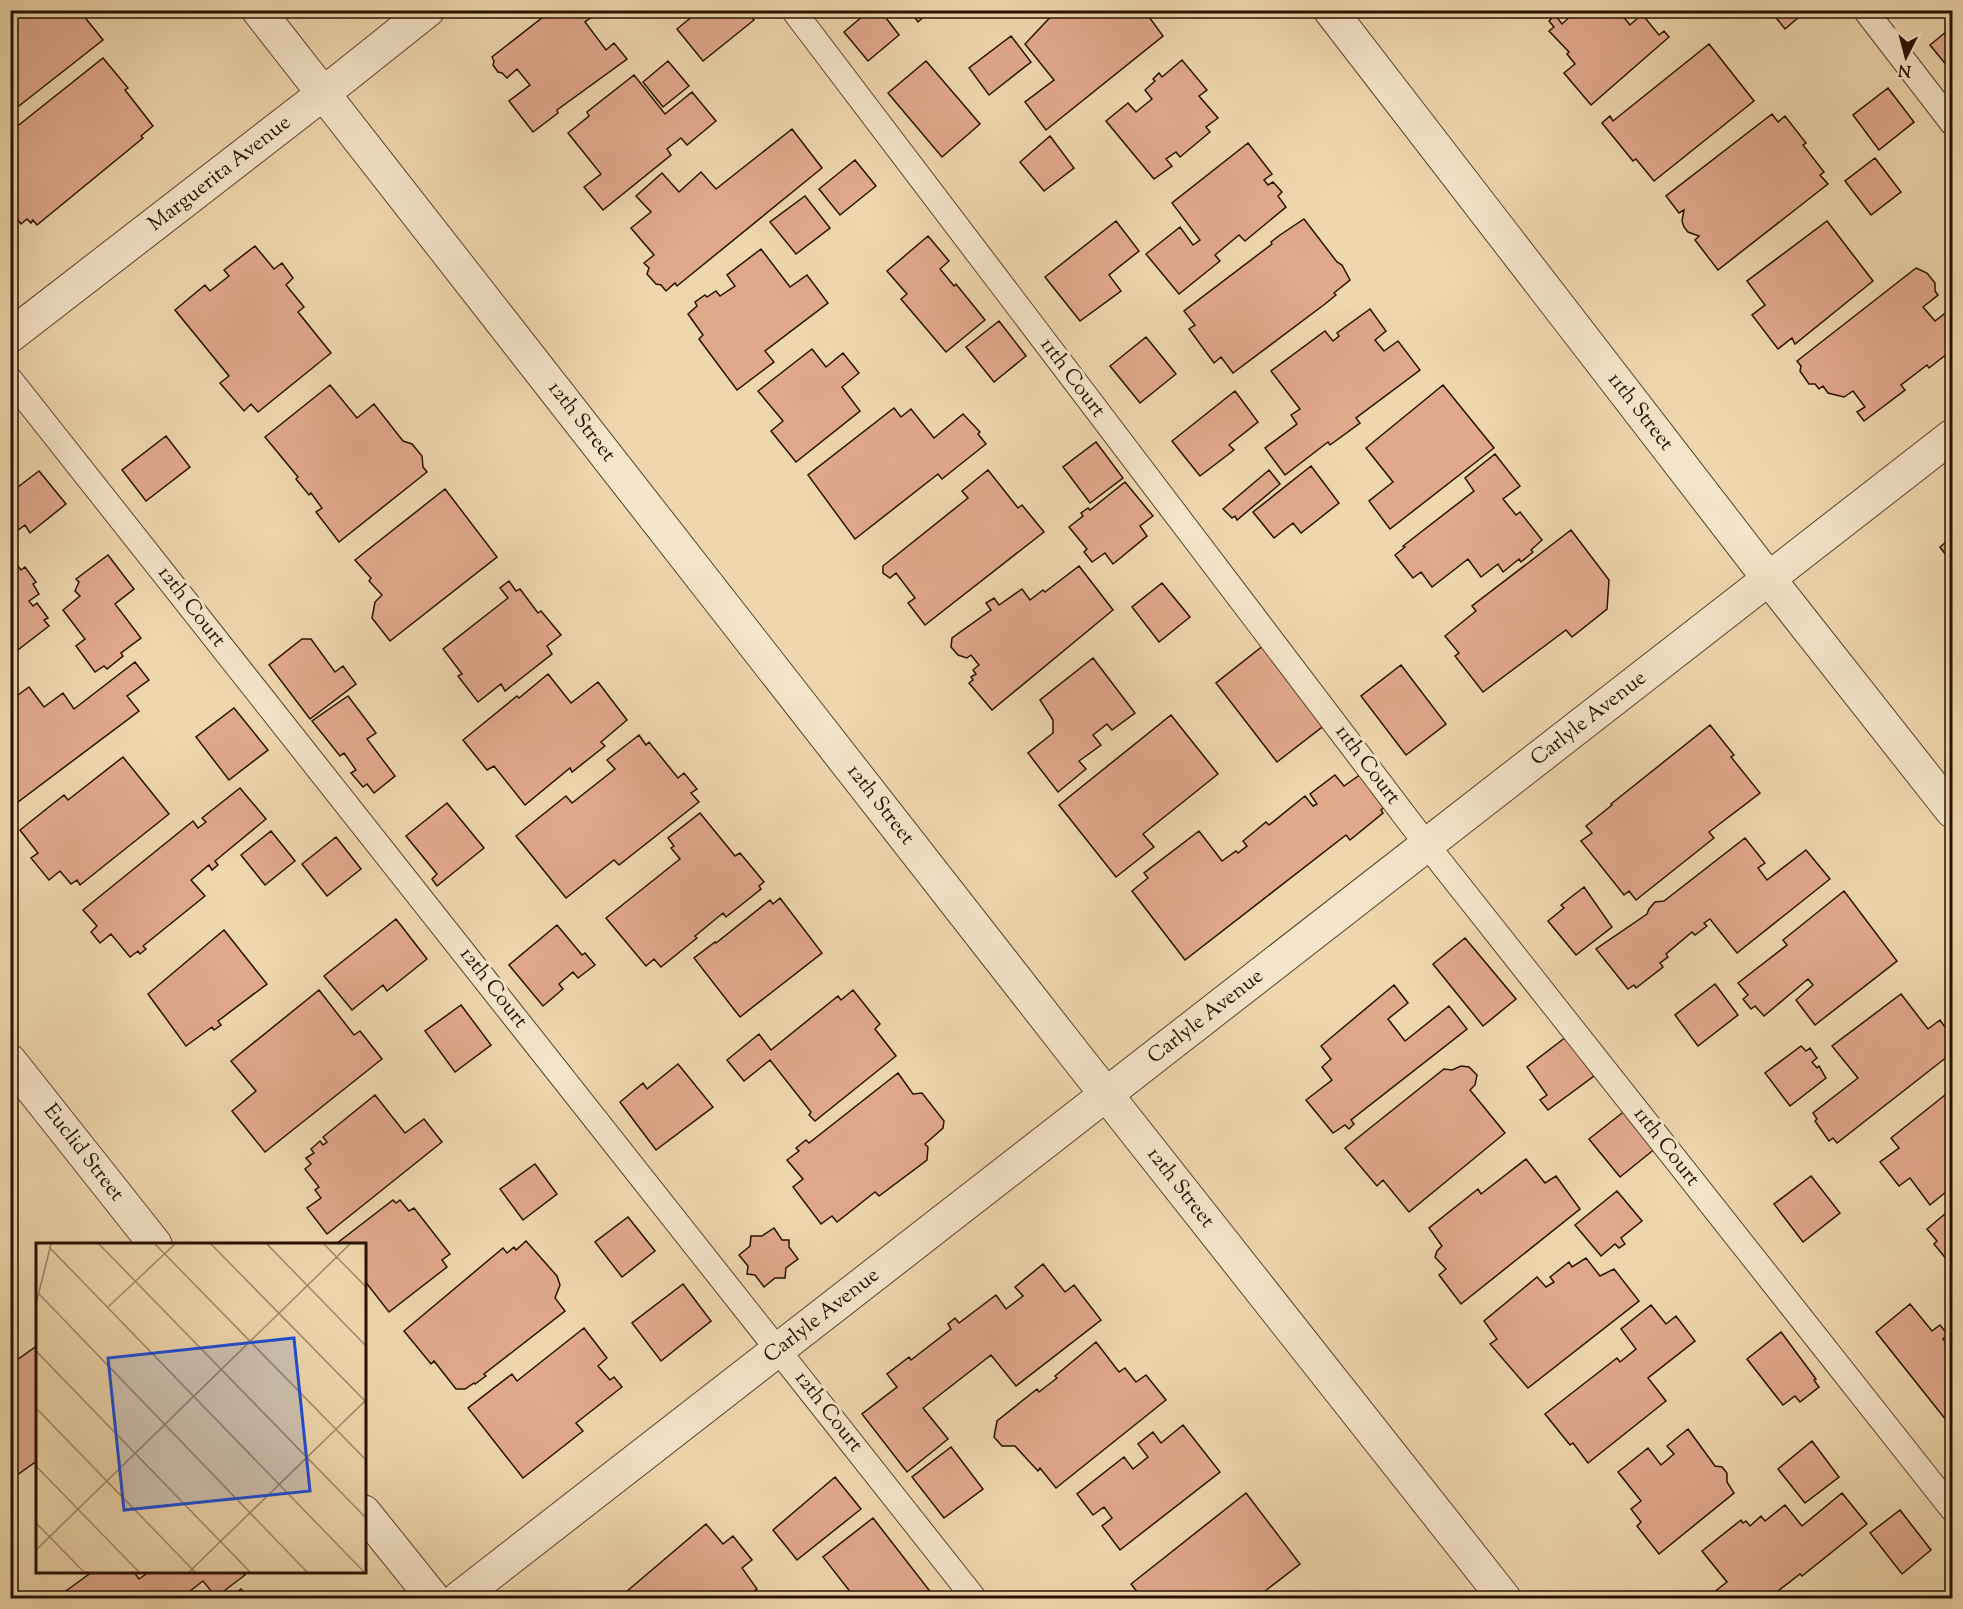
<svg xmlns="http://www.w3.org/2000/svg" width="1963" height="1609" font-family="'Sorts Mill Goudy',serif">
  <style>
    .building { fill: #e1a98c; stroke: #291100; stroke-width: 1.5 }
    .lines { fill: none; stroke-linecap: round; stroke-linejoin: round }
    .service-casing { stroke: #5a422b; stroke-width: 26 }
    .minor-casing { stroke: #5a422b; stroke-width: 35 }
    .service { stroke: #f5e5ca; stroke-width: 24 }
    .minor { stroke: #f5e5ca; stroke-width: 33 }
    .labels { text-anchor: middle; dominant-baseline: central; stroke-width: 6; stroke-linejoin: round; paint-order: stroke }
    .street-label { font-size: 21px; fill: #291100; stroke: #f5e5ca }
    .inset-road { fill: none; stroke: #a08868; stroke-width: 1.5 }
    .view { fill: #1d4ed8; fill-opacity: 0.15; stroke: #1d4ed8; stroke-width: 3 }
    .inset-edge { fill: none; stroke: #291100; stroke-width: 3 }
  </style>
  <rect width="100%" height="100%" fill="#efd7ad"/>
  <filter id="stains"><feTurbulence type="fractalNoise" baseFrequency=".00333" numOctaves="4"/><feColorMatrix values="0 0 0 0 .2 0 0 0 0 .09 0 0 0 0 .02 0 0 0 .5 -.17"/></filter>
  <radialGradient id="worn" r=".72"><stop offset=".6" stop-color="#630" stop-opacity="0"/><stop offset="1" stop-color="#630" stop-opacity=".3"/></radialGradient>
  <path class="building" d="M10,10H79L103,40L10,113Z
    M552,10H589L593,16L585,22L606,50L614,43L627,59L557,110L558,113L533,132L509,101L530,85L517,69L507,78L502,73L498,72L493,65L494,61L492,57Z
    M700,10H746L754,20L703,61L677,29Z
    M870,10H880L899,35L868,61L844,32Z
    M909,10H931L918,22Z
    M1057,10H1144L1163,36L1046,130L1025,102L1054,80L1025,44Z
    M1577,10H1618L1630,25L1642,14L1659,35L1664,31L1669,37L1591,105L1564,73L1575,64L1567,54L1569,52L1549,31L1554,27L1549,21L1555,15L1562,24Z
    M1770,10H1807L1785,29Z
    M1952,27V72L1930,45Z
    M1011,36L1031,62L989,95L969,68Z
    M1709,44L1754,101L1654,181L1636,159L1633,161L1602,123L1610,116L1613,121Z
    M103,58L128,88L125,90L153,126L141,136L143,138L37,225L33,220L31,223L27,219L21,224L10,210V132Z
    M1182,60L1207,90L1199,96L1218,118L1206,127L1210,132L1180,157L1176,152L1166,159L1172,166L1154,179L1106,121L1128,103L1136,112L1152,99L1145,90L1155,81L1153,79L1159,73L1162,77Z
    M668,61L689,86L663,107L643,82Z
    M926,61L980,124L942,157L888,93Z
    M634,75L665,114L692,92L716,121L687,145L681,138L667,149L671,155L603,210L584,187L601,174L568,133L589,116L587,112Z
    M1888,88L1914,122L1879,150L1853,115Z
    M1772,114L1778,122L1785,116L1806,143L1803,145L1824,172L1820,175L1828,184L1718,270L1695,240L1699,236L1688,232L1684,227L1682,221L1684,210L1679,213L1666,196Z
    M792,129L822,168L677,286L675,283L666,291L661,285L656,284L647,274L649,268L644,263L654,255L631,228L651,212L636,196L662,173L679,192L701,172L716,189Z
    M1050,136L1074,168L1044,191L1020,162Z
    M1248,143L1272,174L1264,180L1268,185L1273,182L1282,192L1278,196L1286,207L1245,241L1239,235L1215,255L1220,261L1179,294L1146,254L1180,227L1193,245L1200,240L1172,203Z
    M1875,158L1901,192L1871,215L1845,181Z
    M855,160L876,186L840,215L819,189Z
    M805,196L830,228L796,254L770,222Z
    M1304,219L1337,262L1342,265L1350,280L1334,293L1336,295L1325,304L1233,373L1221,357L1214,363L1189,329L1195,325L1184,311L1272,244L1271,242L1280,235Z
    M1116,221L1139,251L1109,275L1121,291L1080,321L1045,277Z
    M1827,221L1873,281L1795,344L1792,338L1778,349L1752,315L1765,305L1747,281Z
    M928,236L949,261L940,269L954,286L956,284L985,320L946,352L901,299L907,294L887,271Z
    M255,246L274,269L282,263L293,278L286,285L304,307L298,312L331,353L258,412L251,404L244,411L220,383L229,376L175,310L205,285L210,291L229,276L224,270Z
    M761,249L790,287L807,275L828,303L765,351L774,362L737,390L699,339L703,335L688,314L697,306L695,302L705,295L707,297L716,291L720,296L735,286L727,275Z
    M1916,268L1927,273L1935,283V291L1938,295L1923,307L1935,321L1952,308V350L1929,368L1927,365L1901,385L1905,390L1864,421L1857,412L1865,407L1853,391L1844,397L1828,393L1823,386L1819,389L1815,384H1809L1800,371L1801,366L1797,361Z
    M1370,309L1386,331L1375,340L1384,351L1398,341L1420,370L1356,418L1360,423L1330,445L1328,442L1285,475L1265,448L1297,424L1291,415L1300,409L1271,371L1325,331L1333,341L1339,336L1337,333Z
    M999,321L1026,356L994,382L966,347Z
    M1146,337L1176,374L1140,403L1110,366Z
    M812,349L826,367L843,353L859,373L842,387L860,411L796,462L771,431L783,421L758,391Z
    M330,385L357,418L374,404L403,441L412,444L422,456L423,467L427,472L339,542L316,512L322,508L311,493L309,495L296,479L298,477L265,437Z
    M1443,385L1494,448L1390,529L1369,501L1393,482L1366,448Z
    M1235,391L1258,422L1229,445L1234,450L1200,476L1172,441Z
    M894,408L901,417L911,409L934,438L963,414L980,432L978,434L986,444L942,479L938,474L855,539L808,475Z
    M166,436L190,467L146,501L122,470Z
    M1096,442L1123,478L1090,503L1063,467Z
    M1495,454L1520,486L1503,499L1516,515L1520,512L1542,540L1531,550L1533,552L1521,562L1519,559L1503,572L1498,564L1481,577L1468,559L1432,587L1421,572L1413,578L1395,555L1405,547L1403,546L1474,491L1465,478Z
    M1311,466L1339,503L1301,533L1293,523L1274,538L1253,512Z
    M988,470L1018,508L1022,505L1044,532L925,625L908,603L915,598L896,573L890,578L883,573V566L968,498L962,491Z
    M1269,470L1280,484L1237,520L1235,516L1232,518L1223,509Z
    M39,471L66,504L30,533L25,525L10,536V493Z
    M1125,482L1153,516L1140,526L1147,536L1113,564L1105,553L1092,562L1084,552L1087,549L1069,527L1083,516L1081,513L1088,508L1090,510Z
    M445,489L497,557L390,641L372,618L375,602L382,595L369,581L371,578L355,560Z
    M1571,530L1609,580L1607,609L1572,637L1566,630L1483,692L1455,656L1459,653L1445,636L1476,611L1472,606Z
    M1952,537V563L1940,547Z
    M108,555L134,589L115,604L141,638L121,653L123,656L107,669L104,666L95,672L76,646L85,639L63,610L80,596L75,591L79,582L76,579Z
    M14,561L21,570L25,567L36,582L33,584L39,594L29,601L33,606L37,603L48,618L44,620L49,626L10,656V563Z
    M1079,566L1113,610L992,710L969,683L973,680L971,677L976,674L973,670L979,665L971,655L967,658L958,655L951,647L952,638L991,610L986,603L994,598L999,605L1022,589L1030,600L1043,590L1045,592Z
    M509,581L516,591L520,589L538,613L541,611L561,635L547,646L552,654L505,691L501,684L478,702L458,676L462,674L443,649L508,598L500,588Z
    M1162,583L1190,617L1159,642L1132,607Z
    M302,639H311L335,672L343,666L356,684L310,719L269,665Z
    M1264,645L1326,724L1277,762L1216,683Z
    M1093,658L1135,713L1112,730L1107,724L1093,735L1101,745L1079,761L1086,769L1058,792L1028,753L1053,733V720L1040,700Z
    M135,662L149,680L127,696L139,711L10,808V698L11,700L29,687L44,707L63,693L74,709Z
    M1401,665L1446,724L1406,755L1361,696Z
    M548,674L571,703L598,682L627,720L601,742L605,746L572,772L570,768L525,805L494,766L487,770L463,740L517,696L519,698Z
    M348,696L376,733L367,739L395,776L374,793L367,784L363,787L351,773L356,770L344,753L340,756L312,721Z
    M234,708L268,750L229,780L196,737Z
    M1171,715L1218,774L1143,834L1154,847L1116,877L1059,805Z
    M1710,725L1734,755L1731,757L1760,793L1709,832L1714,838L1636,900L1629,891L1624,895L1581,841L1592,833L1586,826L1612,805L1611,804Z
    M639,735L646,745L649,742L678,778L684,773L697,789L691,793L699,802L619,865L614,860L566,898L516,836L566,796L572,803L615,769L607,760Z
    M123,757L169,814L80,885L77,880L71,884L60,871L49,880L31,858L38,853L20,830L64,795L68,800Z
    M1361,774L1386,806L1381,810L1383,813L1350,840L1346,835L1185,960L1132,891L1148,878L1144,873L1199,831L1222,861L1236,851L1238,853L1247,846L1243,841L1266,822L1269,825L1305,796L1313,806L1317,804L1310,794L1335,775L1344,786Z
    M240,788L266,819L215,861L218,865L212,870L209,865L191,880L205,896L143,946L146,949L140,954L138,951L130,957L111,934L100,943L91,932L97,926L83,910L193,821L198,828L206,822L202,818Z
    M447,803L484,848L437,886L432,879L437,874L406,836Z
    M700,813L735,856L740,853L764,882L759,886L761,889L726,917L723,913L695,936L697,938L661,967L654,959L646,966L606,918L680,859L671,848L674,846L668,838Z
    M271,831L295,861L265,885L241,855Z
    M336,837L361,869L327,896L302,864Z
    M1745,838L1765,863L1758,868L1767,880L1806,850L1830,879L1737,953L1710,919L1704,923L1707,926L1695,935L1692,932L1666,954L1668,957L1660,963L1663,967L1636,988L1634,985L1628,989L1596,949L1647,914L1649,909L1655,902L1664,901Z
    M1584,887L1612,927L1576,955L1548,921L1564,908L1561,905Z
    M1844,891L1897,961L1815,1025L1796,1000L1813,985L1808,979L1764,1016L1755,1006L1751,1009L1743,999L1748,995L1738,983L1787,945L1783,940Z
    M780,898L822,953L740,1017L694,958L715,942L716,943L770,900L773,904Z
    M396,919L427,959L387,991L383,985L352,1010L324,976Z
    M557,925L582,955L585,953L595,965L578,978L573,972L559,984L563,989L543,1006L509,965Z
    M224,930L267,984L218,1021L221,1025L214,1030L212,1027L186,1046L148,994Z
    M1465,938L1516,999L1483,1026L1433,964Z
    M1715,984L1738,1015L1698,1046L1675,1015Z
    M1394,985L1408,1003L1388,1019L1405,1041L1449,1006L1467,1029L1351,1120L1354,1124L1349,1129L1345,1125L1333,1133L1306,1100L1332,1080L1322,1067L1331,1059L1321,1046Z
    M319,990L354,1035L360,1031L382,1059L265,1152L232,1111L256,1091L231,1061Z
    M853,990L880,1024L875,1029L896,1056L815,1121L809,1115L811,1112L770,1060L744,1081L727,1060L759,1034L771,1050L838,996L841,1000Z
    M1901,994L1928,1029L1940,1020L1952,1037V1053L1837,1143L1833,1138L1829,1141L1815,1121L1817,1119L1813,1113L1858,1078L1832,1046Z
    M461,1005L491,1045L455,1072L425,1031Z
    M1566,1037L1594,1076L1548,1110L1540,1100L1547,1095L1527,1067Z
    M1801,1046L1806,1051L1810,1048L1817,1058L1812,1062L1817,1068L1819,1066L1826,1078L1790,1106L1765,1073Z
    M678,1064L713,1107L656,1150L620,1102L643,1083L647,1089Z
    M1461,1066L1469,1067L1477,1075L1475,1085L1470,1090L1505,1133L1409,1212L1383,1180L1377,1186L1345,1148L1444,1069L1452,1070Z
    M898,1073L913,1094L922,1093L944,1121L943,1128L925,1144L928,1147L927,1160L879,1196L875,1192L837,1222L832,1216L821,1224L793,1187L803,1179L787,1160L799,1151L796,1148L806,1140L809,1143Z
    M375,1095L405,1133L424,1119L442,1142L327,1234L307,1208L321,1198L315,1190L319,1187L305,1169L311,1164L306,1158L314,1153L311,1149L320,1141L323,1145L327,1142L323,1137Z
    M1945,1095L1952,1105V1187L1930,1205L1910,1178L1899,1186L1880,1162L1899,1148L1891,1138Z
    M1626,1110L1656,1148L1620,1177L1589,1139Z
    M1526,1159L1545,1183L1556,1176L1580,1209L1461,1304L1439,1275L1446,1269L1435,1257L1437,1251L1442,1246L1429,1228L1478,1189L1481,1194Z
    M535,1164L557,1194L523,1220L500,1189Z
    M1811,1176L1840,1213L1803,1242L1774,1204Z
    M1617,1191L1642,1221L1621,1238L1625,1244L1619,1248L1615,1244L1601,1256L1575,1225Z
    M393,1200L396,1203L400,1200L409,1211L414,1208L450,1254L442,1260L447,1267L389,1312L364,1280V1244H336Z
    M1952,1208V1266L1934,1244L1937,1241L1927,1229Z
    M628,1217L655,1251L622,1277L595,1242Z
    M774,1228L782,1240H789V1247L798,1259L786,1268L785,1278H775L764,1287L755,1275L747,1274L748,1266L739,1255L750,1246L751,1236H762Z
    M526,1241L557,1276L560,1285L555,1298L565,1311L484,1374L486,1376L475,1384L474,1383L465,1389H456L434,1361L431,1364L404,1331L503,1248L507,1253L514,1247L516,1250Z
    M1586,1258L1600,1276L1614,1269L1639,1301L1528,1388L1490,1344L1497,1339L1484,1321L1537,1277L1546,1287L1554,1282L1550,1277L1569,1262L1572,1267Z
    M1043,1264L1065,1292L1074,1285L1101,1320L1016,1386L991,1355L923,1408L948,1439L907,1472L862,1414L897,1387L887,1374L909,1357L911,1360L951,1329L948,1324L955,1318L959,1323L996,1295L1006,1309L1023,1296L1015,1287Z
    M683,1284L711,1321L661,1361L632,1323Z
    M1910,1304L1932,1331L1940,1325L1948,1335L1943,1339L1948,1346L1952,1343V1416L1946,1420L1876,1332Z
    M1651,1305L1666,1324L1676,1316L1695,1341L1648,1378L1666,1401L1588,1463L1573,1443L1570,1445L1545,1414L1617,1358L1620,1362L1636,1349L1621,1329Z
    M584,1328L607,1358L598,1366L610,1380L614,1377L622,1387L576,1423L583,1431L523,1478L468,1408L512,1374L517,1381Z
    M1781,1332L1816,1379L1814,1380L1819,1387L1800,1402L1795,1396L1783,1405L1747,1359Z
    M1096,1342L1119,1372L1125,1368L1136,1382L1146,1375L1166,1400L1056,1488L1040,1468L1038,1471L1015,1446H1002L994,1437L997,1421L1037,1389L1039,1392L1057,1378L1055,1376Z
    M38,1345V1460L10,1480V1365Z
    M1183,1425L1220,1472L1120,1550L1102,1526L1112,1518L1104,1507L1093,1515L1077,1494L1124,1457L1133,1469L1148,1457L1138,1444L1153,1432L1161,1443Z
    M1688,1429L1715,1466L1722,1467L1727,1473V1482L1734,1493L1659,1554L1637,1526L1641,1522L1631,1509L1641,1501L1618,1472L1648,1448L1661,1465L1674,1454L1667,1446Z
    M1812,1441L1839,1477L1805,1503L1778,1469Z
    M951,1447L983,1489L944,1518L912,1477Z
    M835,1477L861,1509L797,1560L773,1530Z
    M1246,1493L1300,1564L1256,1598H1142L1131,1584Z
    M1842,1493L1867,1524L1802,1576L1800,1574L1769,1598H1710L1709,1596L1727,1582L1702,1551L1741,1520L1743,1523L1746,1521L1750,1526L1761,1516L1765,1521L1785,1505L1802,1526Z
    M1900,1510L1931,1550L1902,1574L1870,1533Z
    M873,1518L929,1590L918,1598H855L823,1557Z
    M706,1524L723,1544L733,1536L752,1560L742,1568L757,1589L745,1598H632L626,1592Z
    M92,1572H134L139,1579L149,1572H242L245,1575L216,1597L203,1581L181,1598H71L66,1591Z
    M241,1589L249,1598H229Z
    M1059,1592L1065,1598H1051Z"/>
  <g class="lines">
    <g class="service-casing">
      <path id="service" d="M793,10L1427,845L1952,1509
        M1865,10L1952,123
        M10,379L974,1598"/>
    </g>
    <g class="minor-casing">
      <path id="minor" d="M258,10L1079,1060L1504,1598
        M1330,10L1769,579L1952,811
        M10,336L324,93L428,10
        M10,1061L155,1244
        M364,1512L433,1598
        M459,1598L1952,436"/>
    </g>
    <use href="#service" class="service"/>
    <use href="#minor" class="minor"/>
  </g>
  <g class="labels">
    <g class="street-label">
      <text transform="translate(220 174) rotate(-38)">Marguerita Avenue</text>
      <text transform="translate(1072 378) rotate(53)">11th Court</text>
      <text transform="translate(1640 412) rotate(52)">11th Street</text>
      <text transform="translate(581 422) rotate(52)">12th Street</text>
      <text transform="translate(191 607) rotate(52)">12th Court</text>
      <text transform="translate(1589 719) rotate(-38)">Carlyle Avenue</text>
      <text transform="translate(1367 765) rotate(53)">11th Court</text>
      <text transform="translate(880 805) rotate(52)">12th Street</text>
      <text transform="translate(493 988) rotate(52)">12th Court</text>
      <text transform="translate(1206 1017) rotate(-38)">Carlyle Avenue</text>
      <text transform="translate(1666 1147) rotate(52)">11th Court</text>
      <text transform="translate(83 1153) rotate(52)">Euclid Street</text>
      <text transform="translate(1180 1188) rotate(52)">12th Street</text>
      <text transform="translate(822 1316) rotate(-38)">Carlyle Avenue</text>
      <text transform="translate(828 1412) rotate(52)">12th Court</text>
    </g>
  </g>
  <g transform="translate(36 1243)">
    <rect width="330" height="330" fill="#efd7ad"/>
    <path class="inset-road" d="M63,1L330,275M119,1L330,217M175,1L330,159M231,1L330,103M288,1L330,44M13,4L328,329M3,51L271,329M0,61L15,1M71,65L139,1M0,108L214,329M0,165L159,329M0,223L103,329M0,280L48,329M0,307L314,1M153,329L330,157"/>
    <path class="view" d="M258,95L274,248L88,267L72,115Z"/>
    <rect width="330" height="330" class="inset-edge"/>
  </g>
  <rect width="1963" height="1609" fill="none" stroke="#efd7ad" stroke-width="36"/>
  <rect x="12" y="12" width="1939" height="1585" fill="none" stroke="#291100" stroke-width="3"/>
  <rect x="18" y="18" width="1927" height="1573" fill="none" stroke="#291100" stroke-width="1.5"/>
  <g transform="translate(1906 57) rotate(186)" stroke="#f5e5ca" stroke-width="4.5" paint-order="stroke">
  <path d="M0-4.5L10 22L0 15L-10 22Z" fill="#291100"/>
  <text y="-9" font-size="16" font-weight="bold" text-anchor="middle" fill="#291100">N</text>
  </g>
  <rect width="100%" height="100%" filter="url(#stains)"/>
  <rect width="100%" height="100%" fill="url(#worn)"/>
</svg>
